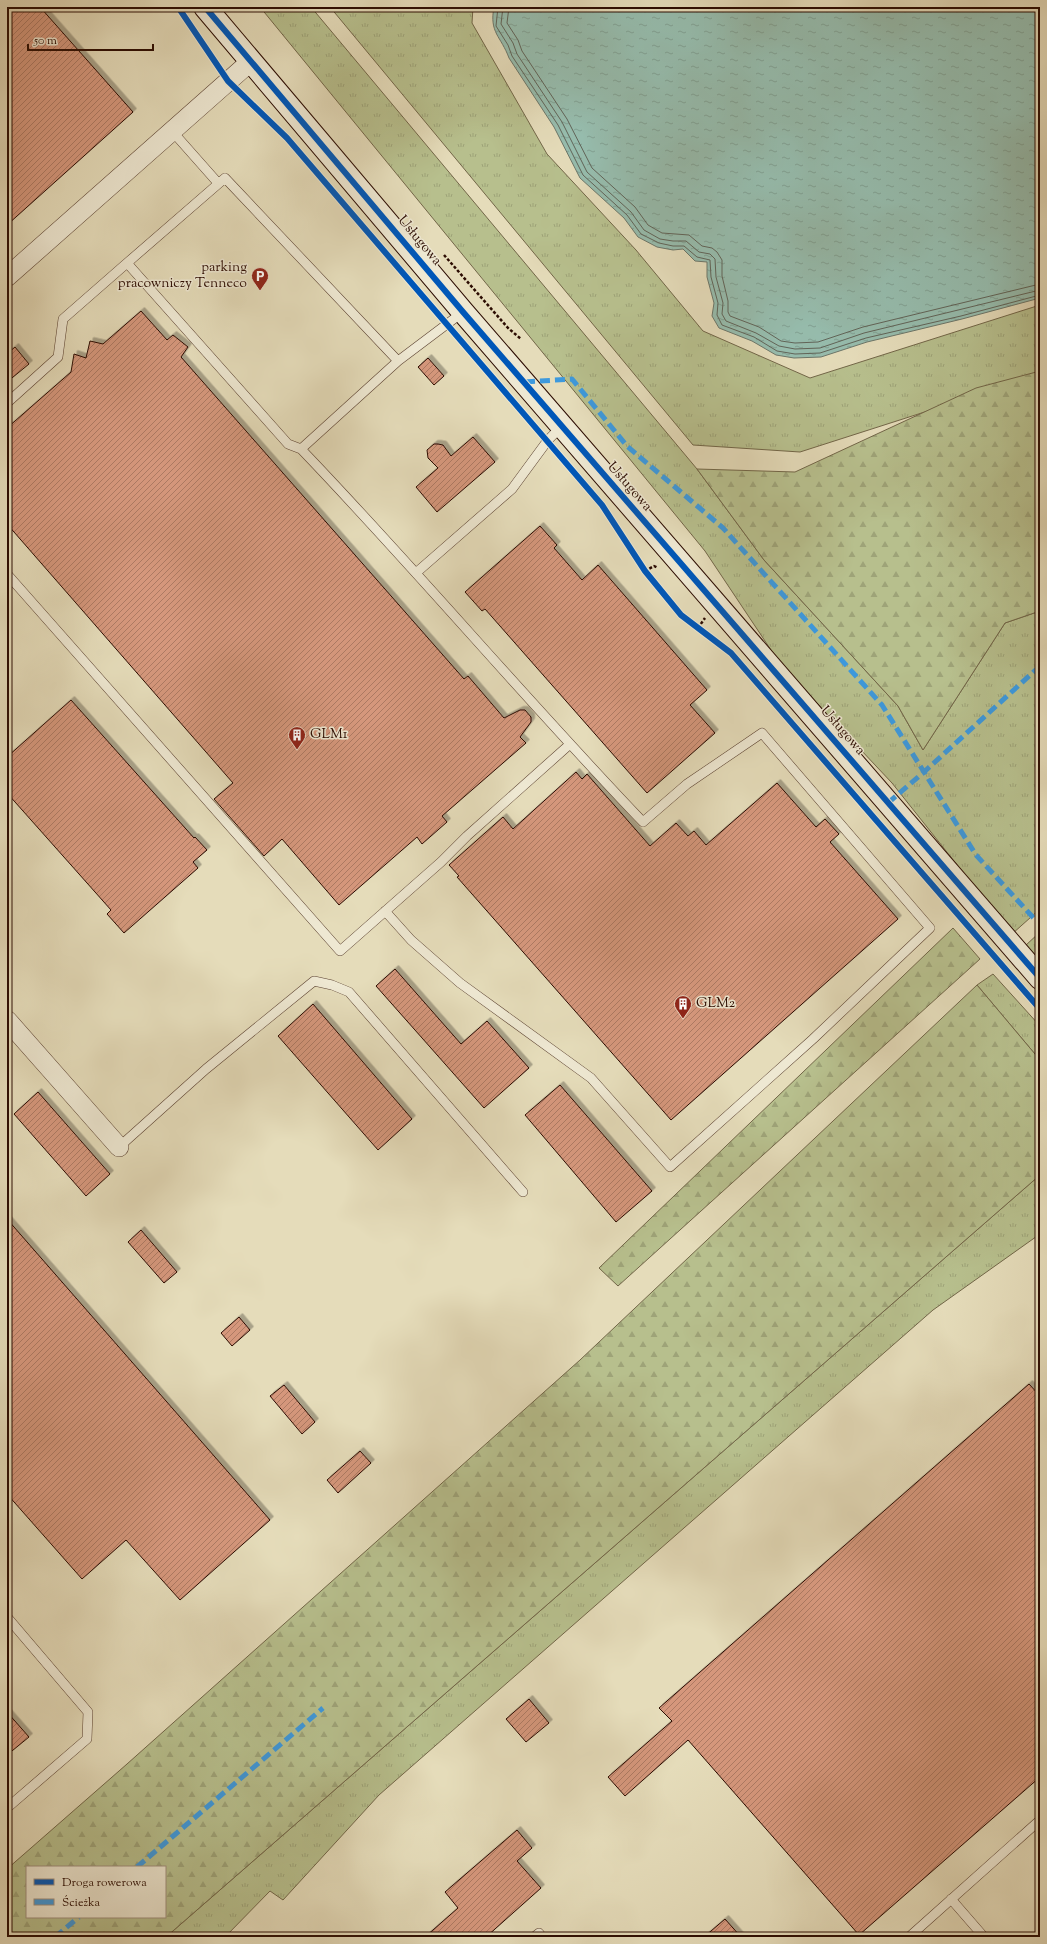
<svg xmlns="http://www.w3.org/2000/svg" width="1047" height="1944" font-family="'Sorts Mill Goudy',serif">
  <style>
    .grass { fill: url(#grass-tufts); stroke: #726648 }
    .forest { fill: url(#forest-firs); stroke: #726648; fill-rule: evenodd }
    .water { fill: url(#water-ripples); stroke: #6c7669 }
    .lines { fill: none; stroke-linecap: round; stroke-linejoin: round }
    .shore { stroke: #616458; stroke-width: 1 }
    .building { fill: url(#building-hatch); stroke: #2c0c02; filter: url(#shadow) }
    .lane-casing { stroke: #5a4030; stroke-width: 10 }
    .street-casing { stroke: #5a4030; stroke-width: 20 }
    .secondary-casing { stroke: #2c0c02; stroke-width: 24 }
    .path { stroke: #2c0c02; stroke-width: 2.5; stroke-dasharray: 3 2; stroke-linecap: butt }
    .lane { stroke: #eee8d2; stroke-width: 9 }
    .street { stroke: #eee8d2; stroke-width: 19 }
    .secondary { stroke: #eee8d2; stroke-width: 22 }
    .quiet { stroke: #3d99dd; stroke-width: 5; stroke-dasharray: 10 5; stroke-linecap: butt }
    .cycleway-casing { stroke: #eee8d2; stroke-width: 8 }
    .cycleway { stroke: #0057b8; stroke-width: 6 }
    .labels { text-anchor: middle; dominant-baseline: central; stroke-width: 3; stroke-linejoin: round; paint-order: stroke }
    .street-label { font-size: 14px; fill: #2c0c02; stroke: #eee8d2 }
    .poi-label { font-size: 14px; fill: #2c0c02; stroke: #eee8d2; text-anchor: start }
  </style>
  <defs>
    <pattern id="grass-tufts" width="24" height="20" patternUnits="userSpaceOnUse"><rect width="24" height="20" fill="#b7bf8d"/><path d="M3 7l-1-3M5 7V3M7 7l1-3M15 17l-1-3M17 17v-4M19 17l1-3" fill="none" stroke="#9ea378"/></pattern>
    <pattern id="forest-firs" width="22" height="20" patternUnits="userSpaceOnUse"><rect width="22" height="20" fill="#b7bf8d"/><path d="M5 1l3.5 6h-7zM16 11l3.5 6h-7z" fill="#9ea378"/></pattern>
    <pattern id="water-ripples" width="26" height="14" patternUnits="userSpaceOnUse"><rect width="26" height="14" fill="#96bcad"/><path d="M2 4q2-2 4 0t4 0M15 11q2-2 4 0t4 0" fill="none" stroke="#81a093"/></pattern>
    <pattern id="building-hatch" width="6" height="6" patternUnits="userSpaceOnUse"><rect width="6" height="6" fill="#d5977c"/><path d="M-1 1l2-2M0 6l6-6M5 7l2-2" fill="none" stroke="#ad7a63"/></pattern>
    <filter id="shadow"><feDropShadow dx="3.5" dy="-3.5" stdDeviation="0" flood-color="#0004"/></filter>
  </defs>
  <rect width="100%" height="100%" fill="#e5dcba"/>
  <filter id="stains"><feTurbulence type="fractalNoise" baseFrequency=".005" numOctaves="4"/><feColorMatrix values="0 0 0 0 .2 0 0 0 0 .09 0 0 0 0 .02 0 0 0 .5 -.17"/></filter>
  <radialGradient id="worn" r=".72"><stop offset=".6" stop-color="#630" stop-opacity="0"/><stop offset="1" stop-color="#630" stop-opacity=".3"/></radialGradient>
  <path class="grass" d="M260,7H311L697,469L764,560L898,706L923,750L1005,623L1040,611V909L1012,934L892,783L781,665L705,551Z
    M330,7H473L472,23L547,154L636,250L703,331L810,378L1040,305V375L800,452L693,445Z
    M1040,932V962L1025,946Z
    M993,974L1040,1026V1060L977,985Z
    M1040,1175V1234L933,1310L379,1795L283,1900L270,1891L225,1937H166Z"/>
  <path class="forest" d="M1040,371V611L1005,623L923,750L898,706L764,560L697,469L795,472L976,388Z
    M953,928L980,959L618,1286L599,1268Z
    M977,985L1040,1060V1175L166,1937H7V1869L127,1764L580,1360ZM27,1867H165V1917H27Z"/>
  <path class="water" d="M494,7H1040V298L962,319L867,342L821,357L794,358L776,355L752,341L719,328L712,316L714,303L707,277V262L695,261L683,249L673,250L657,247L638,237L624,218L580,178L554,127L509,58C501,36 489,33 494,7Z"/>
  <g class="lines">
    <path class="shore" d="M498,7L496,26L508,45L512,56L558,125L583,175L627,215L641,234L659,243L673,246H684L697,257L710,260L711,277L718,303L717,315L722,325L754,337L777,351L795,354L820,353L866,338L961,316L1040,295
      M503,7L501,24L513,43L517,54L562,122L587,172L631,212L644,230L660,239L673,241H686L699,252L710,254L715,259L716,277L723,303L722,314L726,321L756,333L779,346L795,349L820,348L864,333L1040,290
      M509,7L507,23L518,40L522,51L567,119L592,168L635,207L648,225L662,233L689,235L702,246L712,248L717,252L722,260V276L728,301V312L730,316L759,327L781,341L795,343L818,342L863,327L1040,284"/>
  </g>
  <path class="building" d="M7,7H40L133,112L7,225Z
    M141,311L167,340L173,335L188,347L181,357L464,679L468,676L504,718L520,710H525L531,717V722L520,737L526,743L442,816L447,822L422,844L417,837L339,905L282,839L264,856L214,799L233,783L7,524V428L71,372L74,354L86,358L90,341L103,344Z
    M15,347L29,364L7,382V354Z
    M428,358L444,376L434,385L418,367Z
    M473,437L495,462L437,512L416,487L438,468L428,458L427,450L434,444H438L443,445L451,456Z
    M540,526L557,545L554,548L582,580L598,565L707,690L690,705L715,733L647,793L485,609L482,611L465,592Z
    M71,700L194,838L195,837L207,850L193,862L198,868L124,933L107,914L111,910L7,793V757Z
    M576,772L582,779L587,774L650,846L676,823L688,836L694,831L706,845L777,783L816,827L825,819L839,834L830,842L898,919L671,1120L457,877L459,876L449,865L503,817L513,829Z
    M395,969L461,1044L487,1021L529,1068L484,1108L376,986Z
    M313,1004L412,1119L378,1150L278,1036Z
    M560,1085L652,1191L616,1222L525,1115Z
    M38,1092L110,1174L86,1196L14,1114Z
    M7,1219L270,1520L180,1600L126,1540L82,1579L7,1494Z
    M141,1230L177,1272L164,1283L128,1242Z
    M239,1317L250,1330L232,1346L221,1333Z
    M1029,1384L1040,1396V1777L859,1935L688,1740L625,1796L608,1777L672,1721L659,1708Z
    M284,1385L315,1422L302,1434L270,1396Z
    M360,1451L371,1463L338,1493L327,1480Z
    M529,1699L549,1723L526,1742L506,1719Z
    M7,1712L29,1737L7,1755Z
    M517,1830L532,1848L517,1861L541,1888L486,1937H425L458,1908L445,1892Z
    M725,1919L741,1937H704Z"/>
  <g class="lines">
    <g class="lane-casing">
      <path id="lane" d="M172,131L218,183
        M127,263L225,178L398,361
        M7,403L58,357L63,319L127,263L288,444L301,449C418,571 526,700 643,822L687,784L762,733L930,928L813,1039L670,1167L591,1078L460,983L411,940L385,911
        M301,449L398,361L463,312
        M417,572L512,489L548,440L562,426
        M7,574L340,951L441,862L467,836L569,745
        M119,1147L206,1069L314,981L332,985L349,992L523,1192
        M7,1617L88,1712L87,1739L7,1808
        M951,1899L984,1937
        M534,1937L539,1933L542,1937
        M909,1937L1040,1820"/>
    </g>
    <g class="street-casing">
      <path id="street" d="M7,277L250,62
        M7,1020L119,1147"/>
    </g>
    <g class="secondary-casing">
      <path id="secondary" d="M205,7L463,312L1040,978"/>
    </g>
    <path class="path" d="M444,255L508,328L521,339
      M645,571L654,566L658,568
      M698,628L705,618"/>
    <use href="#lane" class="lane"/>
    <use href="#street" class="street"/>
    <use href="#secondary" class="secondary"/>
    <path class="quiet" d="M525,382L572,379L627,446L723,528L882,705L976,855L1040,925
      M888,803L924,772L1040,666
      M137,1867L323,1708
      M55,1937L79,1917"/>
    <g class="cycleway-casing">
      <path id="cycleway" d="M178,7L228,81L287,138L602,505L645,571L681,615L731,653L1040,1009
        M205,7L463,312L1040,978"/>
    </g>
    <use href="#cycleway" class="cycleway"/>
  </g>
  <defs>
    <g id="parking-pin" transform="scale(0.9)"><path d="M0 17L-7.5 6A9.5 9.5 0 1 1 7.5 6Z" fill="#8f2418" stroke="#eee8d2"/><path d="M-3.5-5.5H1a3.5 3.5 0 0 1 0 7H-1V5.5H-3.5ZM-1-3.4V-.6H.8a1.4 1.4 0 0 0 0-2.8Z" fill="#fff"/></g>
    <g id="building-pin" transform="scale(0.9)"><path d="M0 17L-7.5 6A9.5 9.5 0 1 1 7.5 6Z" fill="#8f2418" stroke="#eee8d2"/><path d="M-4-6H4V6H1V3H-1V6H-4ZM-2.5-4.3h1.7v1.8h-1.7ZM.8-4.3h1.7v1.8H.8ZM-2.5-1h1.7V.8h-1.7ZM.8-1h1.7V.8H.8Z" fill="#fff"/></g>
  </defs>
  <g fill-rule="evenodd">
    <use href="#parking-pin" x="260" y="276"/>
    <use href="#building-pin" x="297" y="735"/>
    <use href="#building-pin" x="683" y="1004"/>
  </g>
  <g class="labels">
    <g class="street-label">
      <text transform="translate(419 241) rotate(50)">Usługowa</text>
      <text transform="translate(629 487) rotate(49)">Usługowa</text>
      <text transform="translate(842 731) rotate(49)">Usługowa</text>
    </g>
    <g class="poi-label">
      <text x="247" y="268" text-anchor="end">parking<tspan x="247" dy="16">pracowniczy Tenneco</tspan></text>
      <text x="310" y="735">GLM1</text>
      <text x="696" y="1004">GLM2</text>
    </g>
  </g>
  <rect width="1047" height="1944" fill="none" stroke="#e5dcba" stroke-width="24"/>
  <rect x="8" y="8" width="1031" height="1928" fill="none" stroke="#2c0c02" stroke-width="2"/>
  <rect x="12" y="12" width="1023" height="1920" fill="none" stroke="#2c0c02"/>
  <rect x="26" y="1866" width="140" height="52" fill="#eee8d2" stroke="#a0907f"/>
  <rect x="34" y="1879" width="20" height="6" fill="#0057b8" stroke="#a0907f"/>
  <text x="62" y="1886" font-size="12" fill="#2c0c02">Droga rowerowa</text>
  <rect x="34" y="1899" width="20" height="6" fill="#3d99dd" stroke="#a0907f"/>
  <text x="62" y="1906" font-size="12" fill="#2c0c02">Ścieżka</text>
  <path d="M28 44v6h125v-6" fill="none" stroke="#2c0c02" stroke-width="2"/>
  <text x="34" y="44" font-size="12" fill="#2c0c02" stroke="#eee8d2" stroke-width="3" paint-order="stroke">50 m</text>
  <rect width="100%" height="100%" filter="url(#stains)"/>
  <rect width="100%" height="100%" fill="url(#worn)"/>
</svg>
